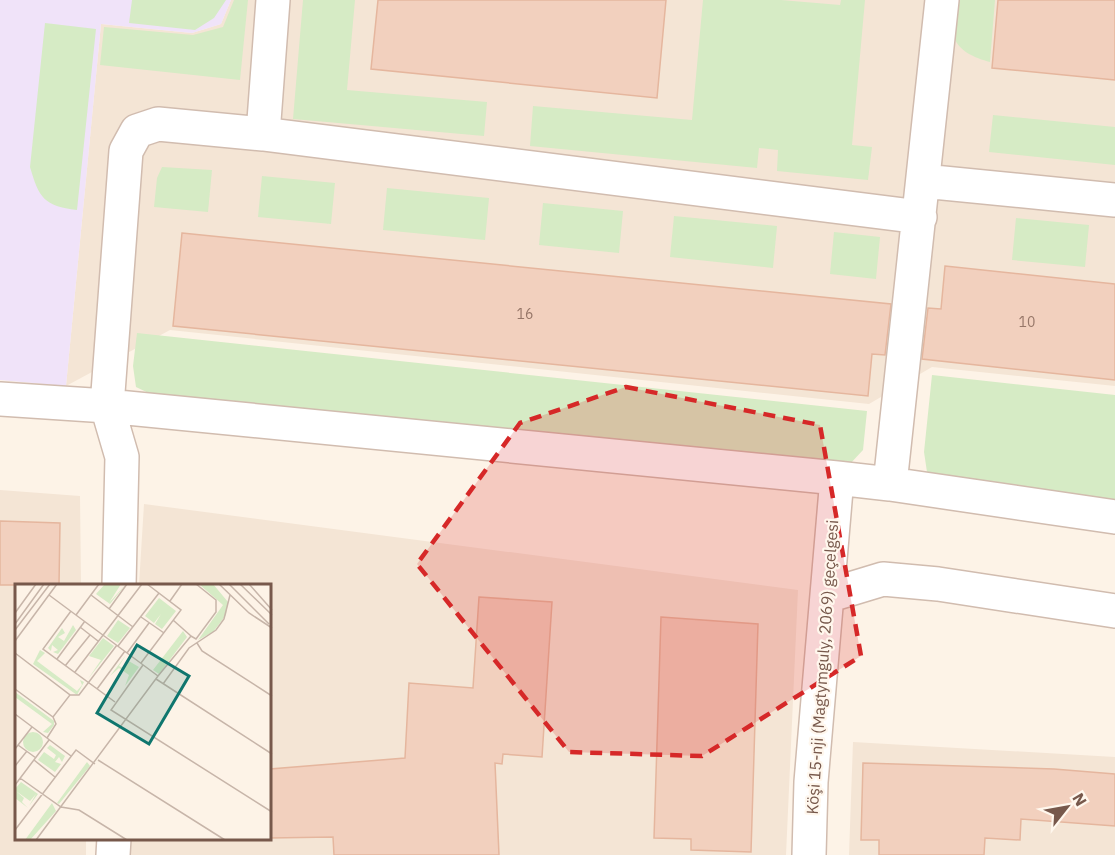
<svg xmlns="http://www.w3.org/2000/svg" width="1115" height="855" font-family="'IBM Plex Sans',sans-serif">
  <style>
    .residential { fill: #f4e5d5 }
    .education { fill: #f0e3f9 }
    .green { fill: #d6ebc5 }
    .building { fill: #f2d0be; stroke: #e5b69e; stroke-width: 1.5 }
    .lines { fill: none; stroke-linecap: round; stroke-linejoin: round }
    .minor-casing { stroke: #d1bcaf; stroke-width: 36 }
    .minor { stroke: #fff; stroke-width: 33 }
    .marked { fill: #d62828; fill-opacity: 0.2; stroke: #d62828; stroke-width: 4.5; stroke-dasharray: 12 8; stroke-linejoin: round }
    .labels { text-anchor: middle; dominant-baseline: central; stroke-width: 4.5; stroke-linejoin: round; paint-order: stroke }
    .number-label { font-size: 14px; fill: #967668 }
    .street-label { font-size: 16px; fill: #77584b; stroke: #fff7ed }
    .inset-road { fill: none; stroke: #c7b5a9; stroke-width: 1.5 }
    .view { fill: #0f766e; fill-opacity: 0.15; stroke: #0f766e; stroke-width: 3 }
    .inset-edge { fill: none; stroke: #77584b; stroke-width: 3 }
  </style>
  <rect width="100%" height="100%" fill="#fdf3e7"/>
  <path class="residential" d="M231,0H1115V386L932,367L869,404L170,330L66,386L101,24L192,33L221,24Z
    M0,490L80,496L81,585H16V838L86,839V855H0Z
    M144,504L798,590L786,855H130V839L270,838V585H139Z
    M853,742L1115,757V855H849Z"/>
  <path class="education" d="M0,0H231L221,24L192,33L101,24L66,386L0,380Z"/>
  <path class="green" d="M132,0H226L214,18L195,30L129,23Z
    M234,0H248L240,80L100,65L104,27L193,35L223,27Z
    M303,0H355L347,90L487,102L484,136L293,119Z
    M703,0H781L840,5L841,0H865L852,145L872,147L868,180L777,171L778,150L759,148L757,168L530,146L533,106L692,120Z
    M957,0H995L990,62C975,58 957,51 953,34C951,25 955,9 957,0Z
    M45,23L96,29L77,210C44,206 39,198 30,167Z
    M993,115L1115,127V165L989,152Z
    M162,167L212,170L208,212L154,207L157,178Z
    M262,176L335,183L331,224L258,217Z
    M387,188L489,198L485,240L383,230Z
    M543,203L623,211L619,253L539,245Z
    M674,216L777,226L773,268L670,257Z
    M1016,218L1089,225L1085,267L1012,260Z
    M834,232L880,237L876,279L830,274Z
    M137,333L867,411L863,450L849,465L159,398L136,387L133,366Z
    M932,375L1115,395V503L946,484L927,472L924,452Z"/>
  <path class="building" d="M378,0H666L657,98L371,69Z
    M998,0H1115V80L992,68Z
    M182,233L891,304L885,355L872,354L868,396L173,326Z
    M945,266L1115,284V380L922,359L928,308L941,309Z
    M0,521L60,523L59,585H0Z
    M479,597L552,602L542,757L503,754L502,764L495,763L499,855H334L333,837L270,838V769L405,758L409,683L473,688Z
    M661,617L758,624L751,852L691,850V839L654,838Z
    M863,763L1054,769L1115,774V826L1021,819L1020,840L985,838L984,855H879V840H861Z"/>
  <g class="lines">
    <g class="minor-casing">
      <path id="minor" d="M263,134L273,0
        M923,181L1115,200
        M0,399L107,406L837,478L890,484L1115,517
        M890,484L942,0
        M119,585L122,457L107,406L126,151L137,131L158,124L263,134L920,217
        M827,596L883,579L938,584L1115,611
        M113,855L114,838
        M809,855L811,782L837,478"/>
    </g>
    <use href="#minor" class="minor"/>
  </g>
  <path class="marked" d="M626,387L820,425L861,656L702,756L569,752L417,564L520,423Z"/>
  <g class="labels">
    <g class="number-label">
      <text x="525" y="314">16</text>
      <text x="1027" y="322">10</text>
    </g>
    <g class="street-label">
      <text transform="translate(822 667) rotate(-86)">Köşi 15-nji (Magtymguly, 2069) geçelgesi</text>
    </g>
  </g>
  <g transform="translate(15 584)">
    <rect width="256" height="256" fill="#fdf3e7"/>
    <path d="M90,0H106L94,19L111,0L95,20L81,10ZM184,0H198L213,18L211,31L198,48L183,56L208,21ZM144,14L161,27L147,45L140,40L146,30L139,39L130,32ZM103,36L115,44L103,59L92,52ZM58,41L61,46L43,70L38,68L43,66L37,61L36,67L33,64L47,44L50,49L43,53L49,57ZM168,47L172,53L144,90L138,86ZM88,54L99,62L73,95L86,76L74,72ZM25,66L30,69L22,77L62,107L67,101L65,96L69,98L62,111L18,80ZM111,71L104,82L108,84L112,76L124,83L110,102L114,91L104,84L95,92ZM0,108L39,137V141L33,149L28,148L37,140L0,113ZM8 158a10 10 0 1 1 20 0a10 10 0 1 1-20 0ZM35,161L50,172L47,178L44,173L40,178L46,180L40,188L23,176L29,168L39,175L41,171L32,164ZM72,178L75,182L44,220L42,219ZM6,198L23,210L14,222L21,210L15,217L1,207L9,214L7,218L13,224L0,214V205ZM37,219L41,227L15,256H10Z" fill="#d6ebc5"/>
    <path class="inset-road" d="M204,0L234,29L257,44M214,0L254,40M225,0L257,31M234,0L257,26M34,11L143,92M76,11L118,43M155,17L167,0M94,25L112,0M56,27L28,65L100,118M0,29L21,0M61,31L84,0M126,33L149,49M158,36L176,52M0,40L29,0M65,43L83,57M0,46L35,0M0,57L42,0M182,59L187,67L257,112M103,62L144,9M0,69L55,111L38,133L0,105M112,69L134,39M42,75L70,37M126,79L166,26L132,0M128,81L96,126L257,228M50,82L75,51M60,88L127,0M141,95L257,170M148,100L174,64L201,46L209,35L215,11M82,105L110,67M55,111H64L102,61M0,130L56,172M32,154L41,140L38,133M3,161L21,174M0,165L17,143M19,176L40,193M83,176L210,256M0,182L12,167M5,194L46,223L64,226L112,256M0,201L34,156M0,246L61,166L80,180M21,256L143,92L176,52L181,55L201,28V16L181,0"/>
    <path class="view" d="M122,61L174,92L134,160L82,129Z"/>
    <rect width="256" height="256" class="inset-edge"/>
  </g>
  <g transform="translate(1067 807) rotate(59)" stroke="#fff7ed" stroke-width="4.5" paint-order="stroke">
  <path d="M0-4.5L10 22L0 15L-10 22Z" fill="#77584b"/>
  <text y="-9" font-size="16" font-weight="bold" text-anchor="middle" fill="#77584b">N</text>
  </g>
</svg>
